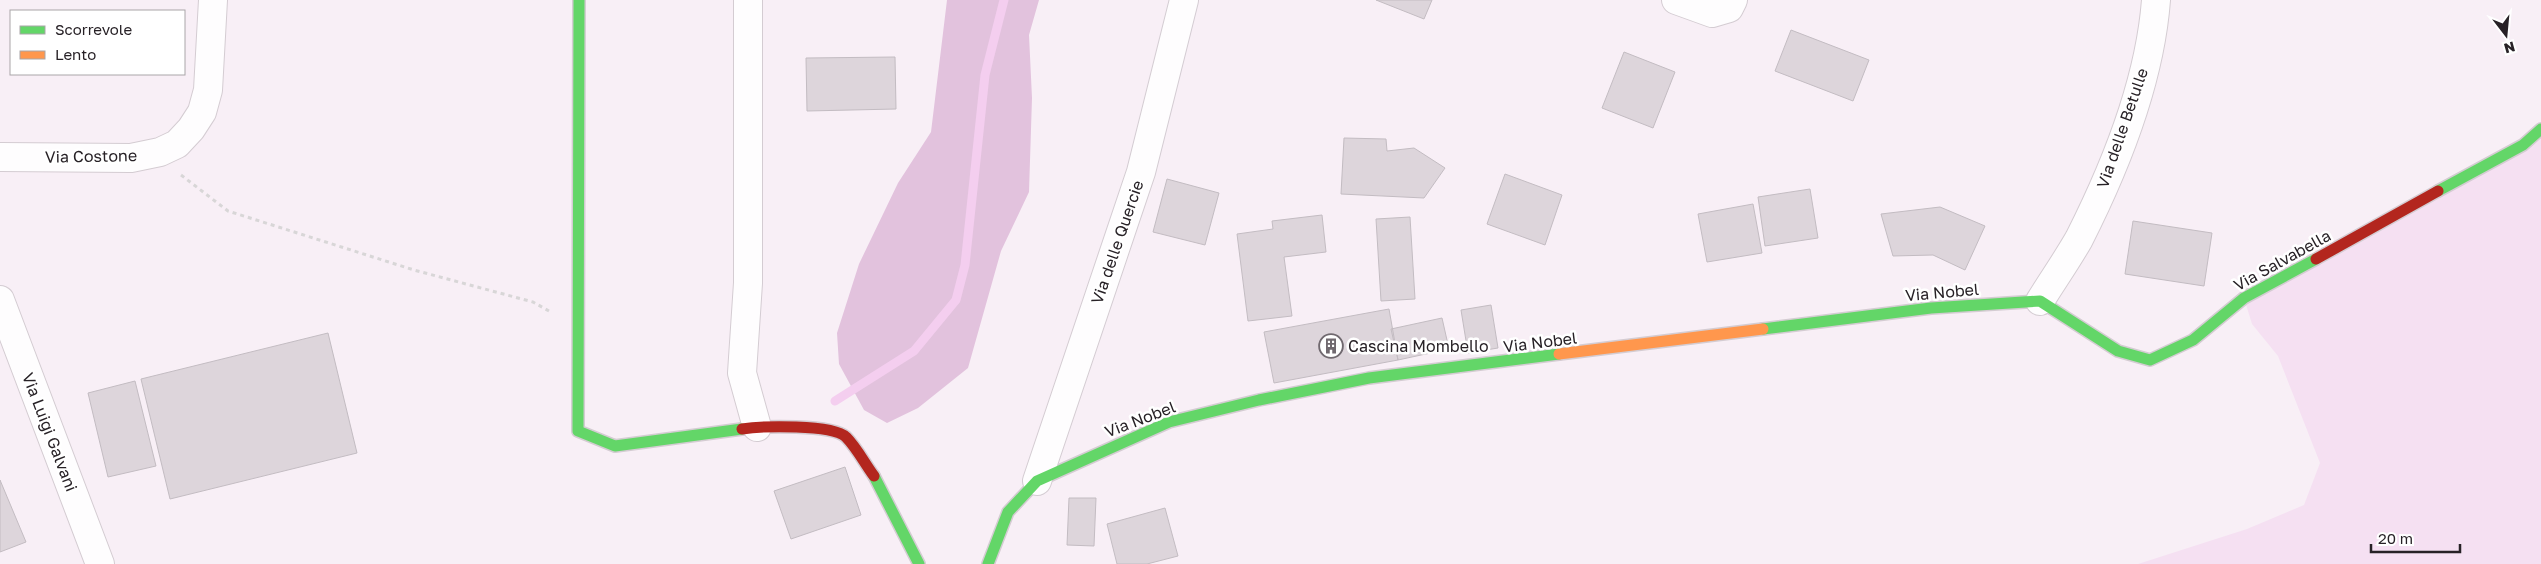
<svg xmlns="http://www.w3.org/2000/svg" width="2541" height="564" font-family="'Golos Text',sans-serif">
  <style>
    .green { fill: #f5e0f2 }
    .forest { fill: #e2c2dd }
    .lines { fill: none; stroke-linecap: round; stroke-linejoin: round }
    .stream { stroke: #f4ceef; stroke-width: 9 }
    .building { fill: #ddd5db; stroke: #c3bcc2 }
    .street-casing { stroke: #d4ccd2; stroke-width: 30 }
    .fast-casing { stroke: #d4ccd2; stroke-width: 14 }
    .slow-casing { stroke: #d4ccd2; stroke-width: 14 }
    .jam-casing { stroke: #d4ccd2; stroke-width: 14 }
    .path { stroke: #d8d6d7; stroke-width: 3; stroke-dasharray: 4 4; stroke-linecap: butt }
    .street { stroke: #fefdfe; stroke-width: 28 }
    .fast { stroke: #63d668; stroke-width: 11 }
    .slow { stroke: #ff974d; stroke-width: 11 }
    .jam { stroke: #b3261e; stroke-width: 11 }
    .labels { text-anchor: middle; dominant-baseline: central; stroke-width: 5; stroke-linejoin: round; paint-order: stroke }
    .street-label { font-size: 16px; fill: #272126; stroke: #fff }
    .poi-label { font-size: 16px; fill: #272126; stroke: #fff; text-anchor: start }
  </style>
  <rect width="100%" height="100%" fill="#f8eff6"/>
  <path class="green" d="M2541,129V564H2138L2247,529L2304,505L2320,463L2278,356L2252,324L2244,298Z"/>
  <path class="forest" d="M947,0H1039L1029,35L1032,98L1029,192L1001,251L968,368L918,408L887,423L864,410L839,364L837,333L859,264L898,183L931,132Z"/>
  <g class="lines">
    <path class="stream" d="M835,401L914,351L956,300L965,265L985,75L1004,0"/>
  </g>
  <path class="building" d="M1376,0H1432L1424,19Z
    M1791,30L1869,60L1853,101L1775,71Z
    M1624,52L1675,72L1653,128L1602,108Z
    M895,57L896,109L807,111L806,58Z
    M1344,138L1386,139L1387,151L1414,148L1445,168L1424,198L1341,194Z
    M1505,174L1562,195L1545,245L1487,224Z
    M1167,179L1219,193L1205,245L1153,232Z
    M1810,189L1818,238L1765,246L1758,197Z
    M1753,204L1762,253L1707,262L1698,214Z
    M1940,207L1985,226L1965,270L1933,255L1893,256L1881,214Z
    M1322,215L1326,252L1284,257L1292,316L1248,321L1237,234L1273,229L1272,221Z
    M1410,217L1415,299L1381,301L1376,219Z
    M2133,221L2212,233L2204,286L2125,274Z
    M1491,305L1498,348L1468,353L1461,310Z
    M1389,309L1398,360L1274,383L1264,332Z
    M1442,318L1449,349L1398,360L1391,329Z
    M328,333L357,453L170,499L141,379Z
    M135,381L156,466L108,477L88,393Z
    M845,467L861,515L791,539L774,491Z
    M0,480L26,542L0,552Z
    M1069,498H1096L1094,546L1067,545Z
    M1165,508L1178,556L1147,564H1117L1107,524Z"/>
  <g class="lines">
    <g class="street-casing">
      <path id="street" d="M748,0V283L742,373L757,427
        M1676,0L1712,13L1729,8L1733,0
        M0,157L131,158L160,152L177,144L191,129L202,112L208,90L213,0
        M0,300L100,564
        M2040,301C2053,280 2067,260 2079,239C2115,168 2150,80 2156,0
        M1037,481L1141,172L1184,0"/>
    </g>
    <g class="fast-casing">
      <path id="fast" d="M579,0L578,431L615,446L742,429
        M2438,191L2523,145L2541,129
        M1763,329L1931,308L2040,301L2118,351L2150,360L2193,340L2244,298L2316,259
        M874,476L919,564
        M988,564L1008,512L1037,481L1169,422L1259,400L1369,378L1559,354"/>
    </g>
    <g class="slow-casing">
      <path id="slow" d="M1559,354L1763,329"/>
    </g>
    <g class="jam-casing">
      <path id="jam" d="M2316,259L2438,191
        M742,429C762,426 832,424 846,437C857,448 865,464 874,476"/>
    </g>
    <path class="path" d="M181,175L228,211L414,270L533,302L549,311"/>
    <use href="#street" class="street"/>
    <use href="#fast" class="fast"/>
    <use href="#slow" class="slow"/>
    <use href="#jam" class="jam"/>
  </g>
  <defs>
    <g id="building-ring" transform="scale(1.25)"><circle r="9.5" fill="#fff" stroke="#70696f" stroke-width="1.5"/><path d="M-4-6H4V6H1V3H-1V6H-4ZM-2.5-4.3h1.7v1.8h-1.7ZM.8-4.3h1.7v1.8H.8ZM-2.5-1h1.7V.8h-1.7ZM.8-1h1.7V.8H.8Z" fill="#70696f"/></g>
  </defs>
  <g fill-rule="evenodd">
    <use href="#building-ring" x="1331" y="346"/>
  </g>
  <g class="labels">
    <g class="street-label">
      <text transform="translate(2122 128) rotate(-71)">Via delle Betulle</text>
      <text transform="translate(91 156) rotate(-1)">Via Costone</text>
      <text transform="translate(1117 242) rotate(-71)">Via delle Quercie</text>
      <text transform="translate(2282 260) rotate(-29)">Via Salvabella</text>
      <text transform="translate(1942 292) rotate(-5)">Via Nobel</text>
      <text transform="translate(1540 342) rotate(-7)">Via Nobel</text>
      <text transform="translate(1140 419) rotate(-21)">Via Nobel</text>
      <text transform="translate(50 432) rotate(69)">Via Luigi Galvani</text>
    </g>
    <g class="poi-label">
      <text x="1348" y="346">Cascina Mombello</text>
    </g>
  </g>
  <rect x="10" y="10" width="175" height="65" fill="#ffffff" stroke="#a9a6a8"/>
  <rect x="20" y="26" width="25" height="8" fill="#63d668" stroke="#a9a6a8"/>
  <text x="55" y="35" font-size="15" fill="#272126">Scorrevole</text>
  <rect x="20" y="51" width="25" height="8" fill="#ff974d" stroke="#a9a6a8"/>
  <text x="55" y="60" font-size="15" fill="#272126">Lento</text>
  <g transform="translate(2506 35) rotate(164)" stroke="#ffffff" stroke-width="4" paint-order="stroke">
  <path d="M0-4L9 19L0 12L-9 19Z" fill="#272126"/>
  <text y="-8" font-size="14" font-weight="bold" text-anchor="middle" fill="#272126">N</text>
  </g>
  <path d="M2371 544v8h89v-8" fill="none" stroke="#272126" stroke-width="2.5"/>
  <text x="2378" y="544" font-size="15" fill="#272126" stroke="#ffffff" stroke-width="4" paint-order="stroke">20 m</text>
</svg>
